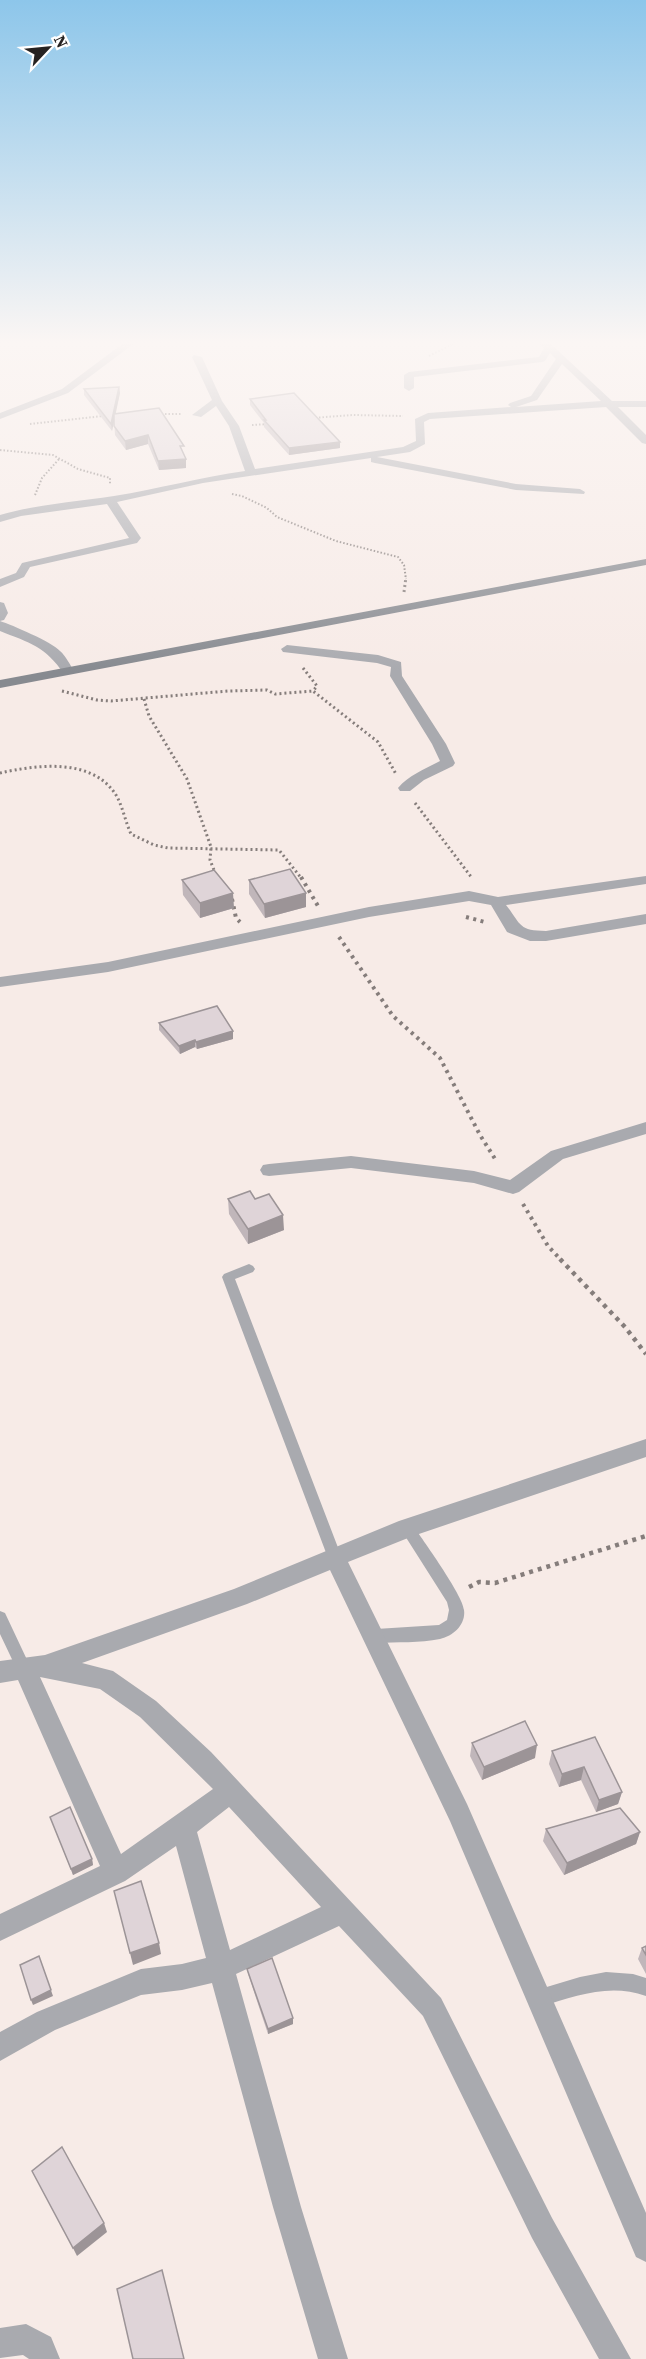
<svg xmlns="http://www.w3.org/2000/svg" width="646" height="2359" viewBox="0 0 646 2359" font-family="'Source Serif 4',serif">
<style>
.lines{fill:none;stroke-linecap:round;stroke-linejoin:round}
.path-far3{stroke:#857d7b;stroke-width:2;stroke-dasharray:1.5 2;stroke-linecap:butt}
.path-far2{stroke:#857d7b;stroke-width:3;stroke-dasharray:2 3;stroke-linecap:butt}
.path-far1{stroke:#857d7b;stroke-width:4;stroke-dasharray:3 4.5;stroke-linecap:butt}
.path{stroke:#857d7b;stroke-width:4.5;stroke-dasharray:4 5;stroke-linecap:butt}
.service{fill:#a9aaaf;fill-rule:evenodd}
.minor{fill:#a9aaaf;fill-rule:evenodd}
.secondary{fill:#878a90;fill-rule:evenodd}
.wall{fill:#c0b6ba}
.shaded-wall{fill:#9c9497}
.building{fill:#dfd4d8;stroke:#9c9497;stroke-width:1.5}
</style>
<rect width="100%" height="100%" fill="#f7ebe7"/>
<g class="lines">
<!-- path-far3 -->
<path class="path-far3" d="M429 356 457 342
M158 414H181
M312 418 353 415 403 416
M30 424 103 416
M252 425 269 424
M0 450 53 455 78 469 110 478V484
M232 494 242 496 267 508 277 517 336 541 398 557 404 565 406 579
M35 495 42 478 60 458"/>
<!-- path-far2 -->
<path class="path-far2" d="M404 592 406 577
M303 668 317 686 313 691 378 742 396 774
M62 691 97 700 111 701 228 691 267 690 275 694 313 691
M144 699 149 716 187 779 211 847 210 860 216 875
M0 773C36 765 92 757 116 795 123 807 125 821 131 834L154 845 168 848 279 850 302 879
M415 803 472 878"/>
<!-- path-far1 -->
<path class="path-far1" d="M301 877 318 906
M232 899 236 918 240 922
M466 917 485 922
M339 937 393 1016 440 1058 480 1135 497 1162
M523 1204 548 1246 561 1260"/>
<!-- path -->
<path class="path" d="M560 1259 625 1327 646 1354
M469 1587 479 1582 495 1583 646 1536"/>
<!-- service -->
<path class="service" d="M249 1264 253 1266 255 1269 253 1272 235 1279 342 1558 340 1563 335 1564 330 1563 328 1558 222 1277 224 1274Z
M407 1522 412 1524C422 1539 463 1595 464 1610 466 1624 454 1636 440 1639 420 1643 397 1642 376 1643L371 1641 368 1636 371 1631 376 1629 439 1625 447 1620 449 1610 447 1602 400 1528 402 1524Z
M0 1611 5 1613 29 1664 32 1669 29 1674 24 1676 19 1674 0 1634Z
M606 1972 633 1974 646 1978V1996C609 1983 576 1996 540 2007L534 2004 531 1998 534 1992 540 1989 580 1977Z"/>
<!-- minor -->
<path class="minor" d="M125 342H136L68 393 0 419V413L62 389Z
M538 342H548L552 345 612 401H646V407H618L646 435V444L642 443 606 407 430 419 424 422 425 444 410 452 377 457 516 484 580 489 585 492 584 494 516 490 375 463 371 462V458L203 483 117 502 141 538 137 543 30 567 24 577 0 587V579L16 573 22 563 129 538 107 504 21 516 0 522V515C37 504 76 502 114 496 158 489 201 477 245 471L229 426 216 406 201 417 192 415 212 400 192 357 194 355 202 357 222 401 239 426 255 469 403 447 416 441 415 419 428 413 511 407 508 405 510 403 531 396 556 359 550 353 545 361 542 362 414 377V388L409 391 404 388V375L409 372 539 357 544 348ZM562 364 601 401 516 407 537 400Z
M0 602 4 603 8 613 4 620 0 621Z
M0 621C12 625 52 642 60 651 66 656 70 665 74 671L72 674H64C45 646 30 643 0 631Z
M287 645 378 655 401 662 402 676 446 744 455 763 453 766 424 780 410 791H400L398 788C409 775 425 769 440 761L432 744 390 676 391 667 377 663 283 652 281 649Z
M646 876V884L506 905C521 924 518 931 546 931L646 914V924L546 941H530L507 932 491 905 469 901 369 917 108 972 0 987V977L108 962 369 907 469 891 498 897Z
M646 1122V1134L563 1159 519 1192 513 1194 474 1183 351 1168 269 1176 263 1175 260 1170 263 1165 269 1164 351 1156 474 1171 510 1180 551 1151Z
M646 1439V1457L413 1536 348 1562 467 1804 646 2213V2262L636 2257 450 1821 330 1570 247 1604 82 1663 113 1671 156 1701 211 1752 441 1998 552 2218 631 2359H599L532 2238 423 2016 339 1926 236 1974 301 2207 348 2359H318L273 2207 212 1983 182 1990 141 1995 55 2030 0 2061V2032L37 2012 141 1969 182 1964 206 1958 176 1846 125 1881 0 1941V1914L100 1866 18 1680 0 1683V1661L45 1655 234 1589 399 1521ZM40 1677 100 1689 140 1717 213 1789 121 1854ZM229 1807 321 1907 230 1950 197 1832Z
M26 2324 51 2337 60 2359H29L23 2355 0 2358V2328Z"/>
<!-- secondary -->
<path class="secondary" d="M646 559V565L0 688V680Z"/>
</g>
<!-- wall -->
<path class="wall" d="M119 387 120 393 115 414 184 455 186 468 159 470 148 444 126 450 115 435 114 418 112 431 84 395V389Z
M250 399 340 442V448L289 455 264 427V423L250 405Z
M182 880 234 908 200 918 183 895Z
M249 880 306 907 265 918 249 894Z
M159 1023 233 1031V1039L197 1049 195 1047 180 1054 159 1030Z
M228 1199H255L284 1230 248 1244 229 1214Z
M595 1737 622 1792 618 1804 596 1812 581 1780 559 1787 549 1764 552 1751Z
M472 1743 535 1758 482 1780 470 1756Z
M50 1817 92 1859 93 1865 73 1875Z
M546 1829 640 1832 636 1844 564 1875 543 1841Z
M646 1946V1974L638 1959 642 1948Z
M247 1969 293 2018V2024L268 2034 248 1974Z"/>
<!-- shaded-wall -->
<path class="shaded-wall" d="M119 387 120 393 112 431 111 424Z
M148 435V444L126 450 125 441Z
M340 442V448L289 455V448Z
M186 459V468L159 470 158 461Z
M233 893 234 908 200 918V903Z
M306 893V907L265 918 264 904Z
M233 1031V1039L197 1049 196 1042Z
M195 1040V1047L180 1054 179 1046Z
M283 1215 284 1230 248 1244V1229Z
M537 1745 535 1758 482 1780 484 1767Z
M584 1767 581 1780 559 1787 562 1774Z
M622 1792 618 1804 596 1812 599 1800Z
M640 1832 636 1844 564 1875 567 1863Z
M92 1859 93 1865 73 1875 71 1869Z
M159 1943 161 1954 133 1965 130 1953Z
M39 1956 53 1996 33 2005 31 2000Z
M293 2018V2024L268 2034V2029Z
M104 2223 107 2232 77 2256 73 2248Z"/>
<!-- building -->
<path class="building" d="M119 387 111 424 84 389Z
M294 393 340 442 289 448 264 420H266L250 399Z
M159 408 184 446H180L186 459 158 461 148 435 125 441 114 426V414Z
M290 869 306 893 264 904 249 880Z
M214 870 233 893 200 903 182 880Z
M217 1006 233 1031 196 1042 195 1040 179 1046 159 1023Z
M250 1191 255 1199 269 1194 283 1215 248 1229 228 1199Z
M525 1721 537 1745 484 1767 472 1743Z
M595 1737 622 1792 599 1800 584 1767 562 1774 552 1751Z
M70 1807 92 1859 71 1869 50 1817Z
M620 1808 640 1832 567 1863 546 1829Z
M141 1881 159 1943 130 1953 114 1891Z
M646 1946V1955L642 1948Z
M39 1956 51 1990 31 2000 20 1965Z
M272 1958 293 2018 268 2029 247 1969Z
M62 2147 104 2223 73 2248 32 2171Z
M162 2270 184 2359H133L117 2289Z"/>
<!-- sky -->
<linearGradient id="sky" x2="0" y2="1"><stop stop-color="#8dc6ea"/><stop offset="0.51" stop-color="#fbf6f4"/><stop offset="1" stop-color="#fbf6f4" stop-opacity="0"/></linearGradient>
<rect width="646" height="672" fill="url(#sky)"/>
<!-- north arrow -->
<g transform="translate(48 48) rotate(64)" stroke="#ffffff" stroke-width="4.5" paint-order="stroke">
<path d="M0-4.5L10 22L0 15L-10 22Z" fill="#262221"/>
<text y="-9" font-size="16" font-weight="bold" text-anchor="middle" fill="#262221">N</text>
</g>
</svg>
